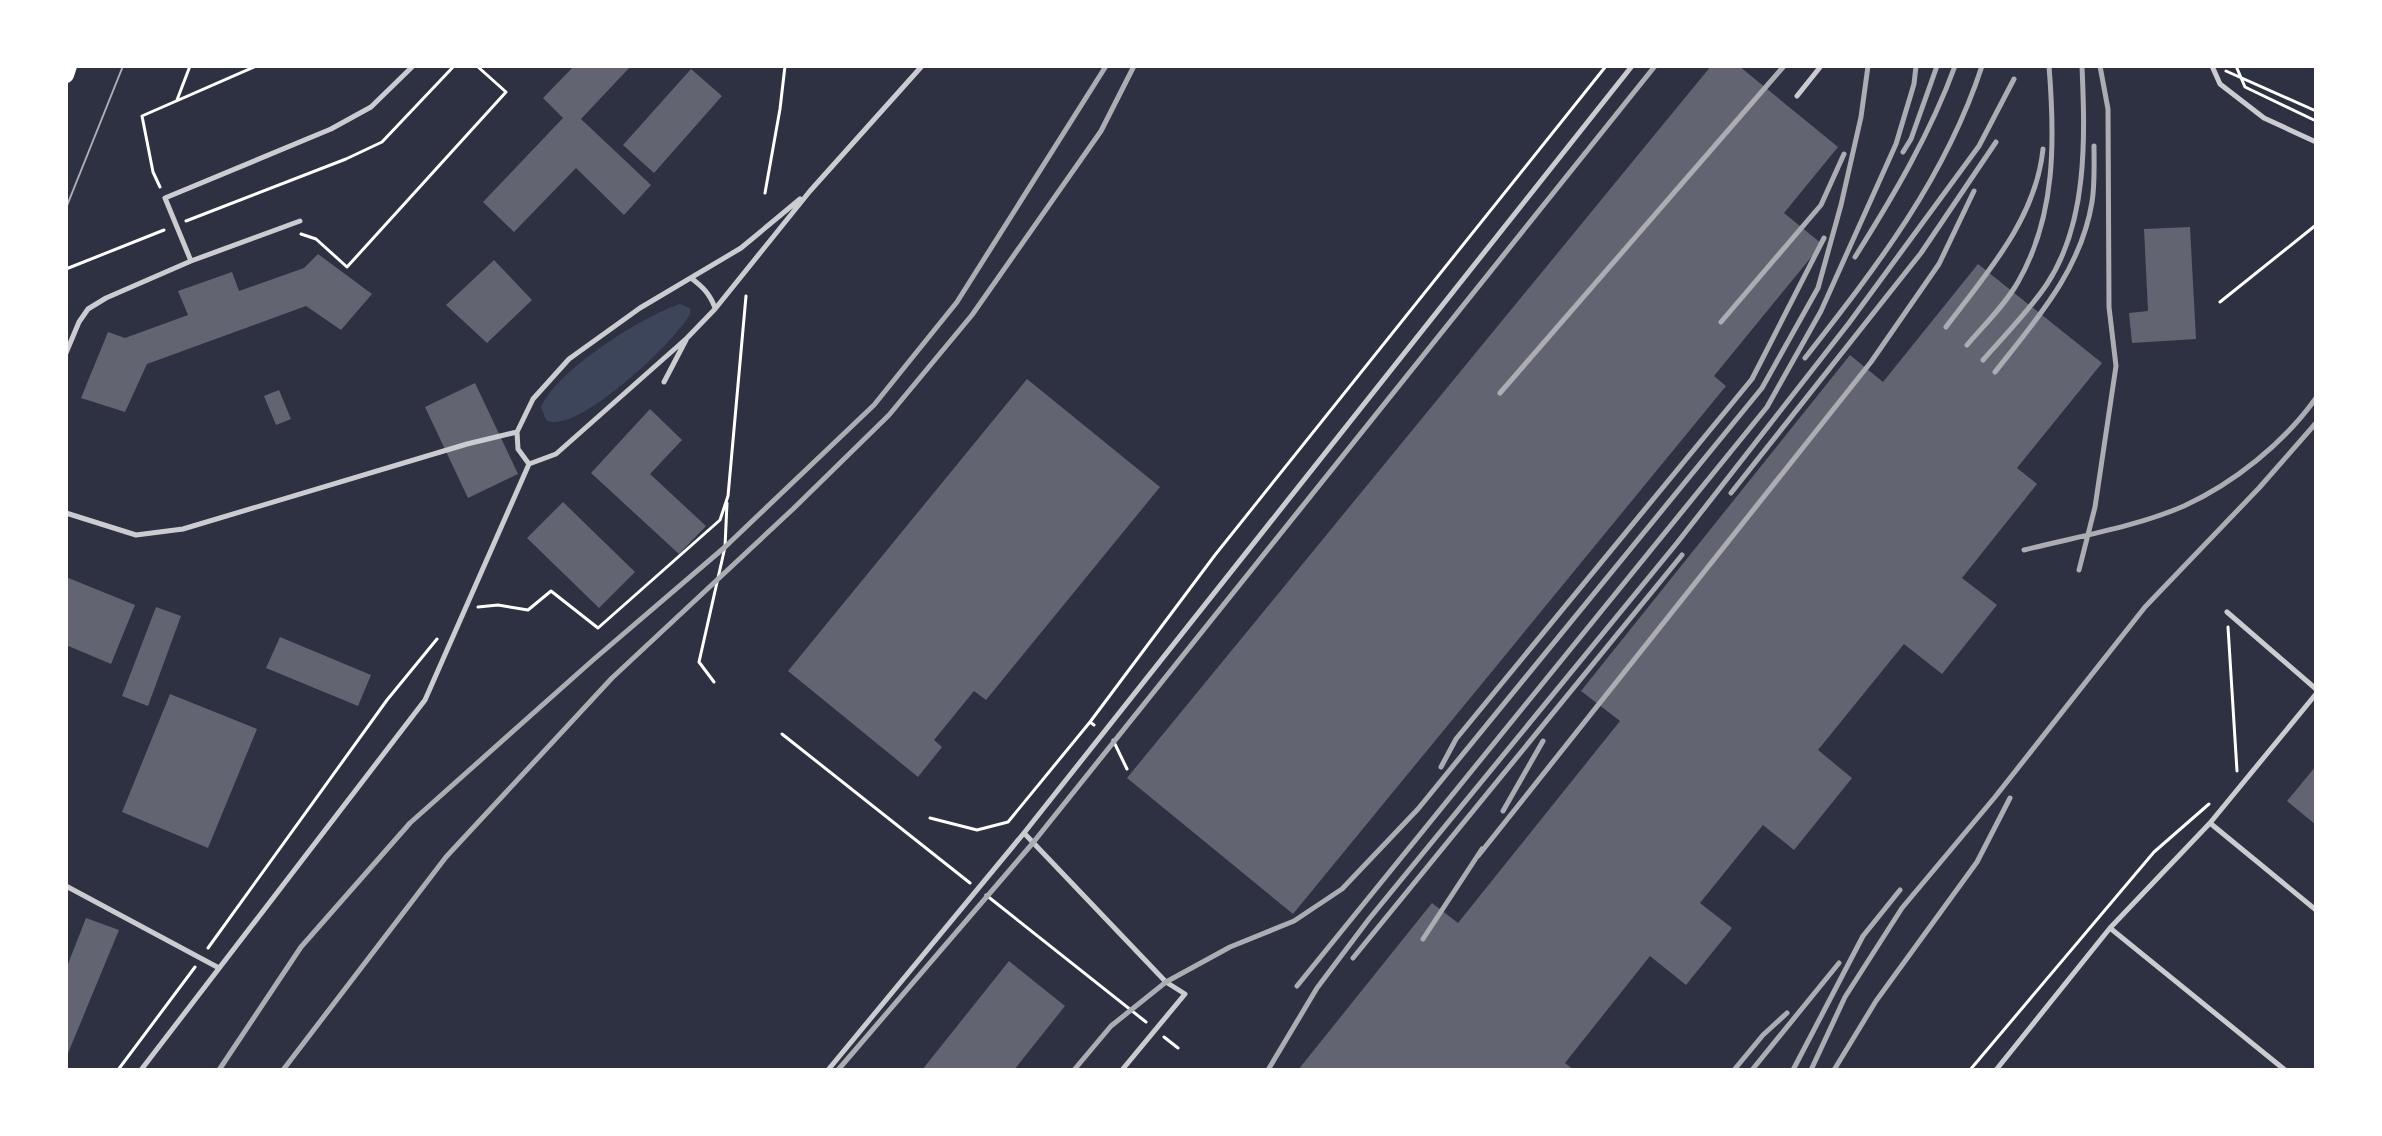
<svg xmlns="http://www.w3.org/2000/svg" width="2382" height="1136" viewBox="0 0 2382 1136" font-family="'Work Sans',sans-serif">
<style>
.green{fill:#3c4559}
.building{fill:#626471}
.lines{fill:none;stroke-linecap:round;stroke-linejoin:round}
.path{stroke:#fff;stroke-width:3}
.service{stroke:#caccd0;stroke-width:5}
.secondary{stroke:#fff;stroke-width:16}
.tram{stroke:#abadb3;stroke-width:2}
.rail{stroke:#abadb3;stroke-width:5}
</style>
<rect width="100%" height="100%" fill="#2d3142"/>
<!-- green -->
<path class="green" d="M680 304 690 308V314C676 341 575 437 546 420L541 407C556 371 642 316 680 304Z"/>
<!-- building -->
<path class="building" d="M574 66H631L581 119 651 185 624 215 576 168 514 232 483 202 563 118 543 98Z
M1711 66H1739L1838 147 1784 213 1822 244 1714 376 1726 386 1293 914 1127 778Z
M691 69 722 96 654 173 623 145Z
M2190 227 2196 339 2132 343 2129 313 2148 311 2144 229Z
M318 254 372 294 341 330 306 306 147 364 125 412 81 398 108 332 125 338 188 315 178 291 232 272 239 291 304 268Z
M494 260 532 300 487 343 446 305Z
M1978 264 2102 363 2017 468 2037 484 1962 578 1997 605 1942 674 1904 644 1818 750 1852 778 1794 850 1763 825 1700 903 1732 928 1686 985 1650 956 1565 1063 1574 1070H1298L1432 903 1458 923 1620 721 1581 691 1850 355 1883 382Z
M1027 379 1160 487 986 700 974 691 934 740 942 747 918 777 788 671Z
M475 383 518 474 468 498 425 407Z
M279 390 291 419 276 425 264 396Z
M650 409 682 440 650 474 706 526 679 554 591 473Z
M563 502 635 572 599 608 527 538Z
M66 577 135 605 111 664 66 645Z
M156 607 181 616 148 706 122 696Z
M280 637 371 675 358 706 266 668Z
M170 694 257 729 208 848 122 812Z
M2316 766V825L2287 801Z
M86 918 119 930 66 1058V969Z
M1009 961 1065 1006 1014 1070H922Z"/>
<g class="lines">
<!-- path -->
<path class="path" d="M2236 66 2245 87 2316 121
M2226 71 2316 111
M177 100 190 66
M160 187 153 172 142 116 256 66
M765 193 780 109 785 66
M186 221 346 159 382 142 454 66
M301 234 316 239 347 267 506 92 477 66
M66 269 164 230
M2220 302 2316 225
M728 496 746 296
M478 607 498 605 528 610 551 591 598 628 720 520 728 496
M2228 627 2237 771
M714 682 699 662 725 547 727 503
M1094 725 1090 722 1215 555 1606 66
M782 734 970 883
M1113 740 1127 769
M930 818 977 830 1008 822 1090 722
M986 895 1146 1022
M208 948 387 700 437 639
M1164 1037 1178 1048
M118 1070 195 967
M1970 1070 2154 852 2209 804"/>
<!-- service -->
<path class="service" d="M2212 66 2220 84 2264 118 2316 142
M1797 96 1821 66
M191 261 165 198 331 129 371 107 413 66
M691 278C703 287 710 294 715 308
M66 353 79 322 88 309 106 298 191 261 300 221
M664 382 686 340
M529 464 518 449 517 432 533 399 569 359 640 308 741 248 800 199
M66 513 136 535 183 529 467 444 517 432
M2227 612 2316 689
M2210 823 2316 910
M1024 833 1166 982 1185 994 1122 1070
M66 886 219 968
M2110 928 2285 1070
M141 1070 425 700 529 464 556 454 687 338 715 309 810 191 922 66
M828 1070 1024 833 1632 66
M1996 1070 2110 928 2210 823 2316 694"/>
<!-- secondary -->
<path class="secondary" d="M66 75 69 66"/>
<!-- tram -->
<path class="tram" d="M66 208 123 66"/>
<!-- rail -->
<path class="rail" d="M1903 152 1911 139 1937 66
M1855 257C1894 195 1930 134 1955 66
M1721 322 1821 205 1844 154
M1946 327C1986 274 2036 219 2043 149
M1967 345C1984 325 2005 305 2018 282 2056 216 2055 140 2049 66
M1805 358C1877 266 1945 179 1982 66
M1983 360C2004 336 2029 311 2047 284 2088 222 2085 137 2082 66
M1995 372C2036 320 2081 270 2092 202 2095 184 2094 164 2094 146
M1500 393 1784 66
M1731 493 1921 253 1996 142
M2024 550C2075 537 2136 527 2184 506 2234 483 2284 443 2316 398
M2079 570 2095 507 2116 366 2109 307 2108 109 2100 66
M1441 767 1456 739 1752 379 1824 238
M1503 811 1543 741
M1478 856 1871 362 1939 264 1974 191
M1423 939 1482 849
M1353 958 1682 555
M1297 986 1767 407 1821 311 1896 144 1914 84 1916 66
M219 1070 301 947 410 823 593 660 725 547 874 405 957 302 1106 66
M283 1070 446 857 612 678 793 509 889 415 972 315 1101 131 1134 66
M838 1070 1032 844 1655 66
M1074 1070 1111 1026 1166 982 1230 947 1294 921 1342 889 1418 809 1762 388 1818 288 1841 205 1861 117 1868 66
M1268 1070 1317 988 1369 919 1677 543 1849 323 1979 146 2014 79
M1734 1070 1763 1035 1787 1013
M1752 1070 1839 963
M1793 1070 1863 936 1900 890
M1811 1070 1845 997 1902 908 1995 797 2145 607 2259 488 2316 423
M1834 1070 1876 1001 1977 862 2010 798"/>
</g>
<!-- border -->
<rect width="2382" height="1136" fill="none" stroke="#ffffff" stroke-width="136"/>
</svg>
